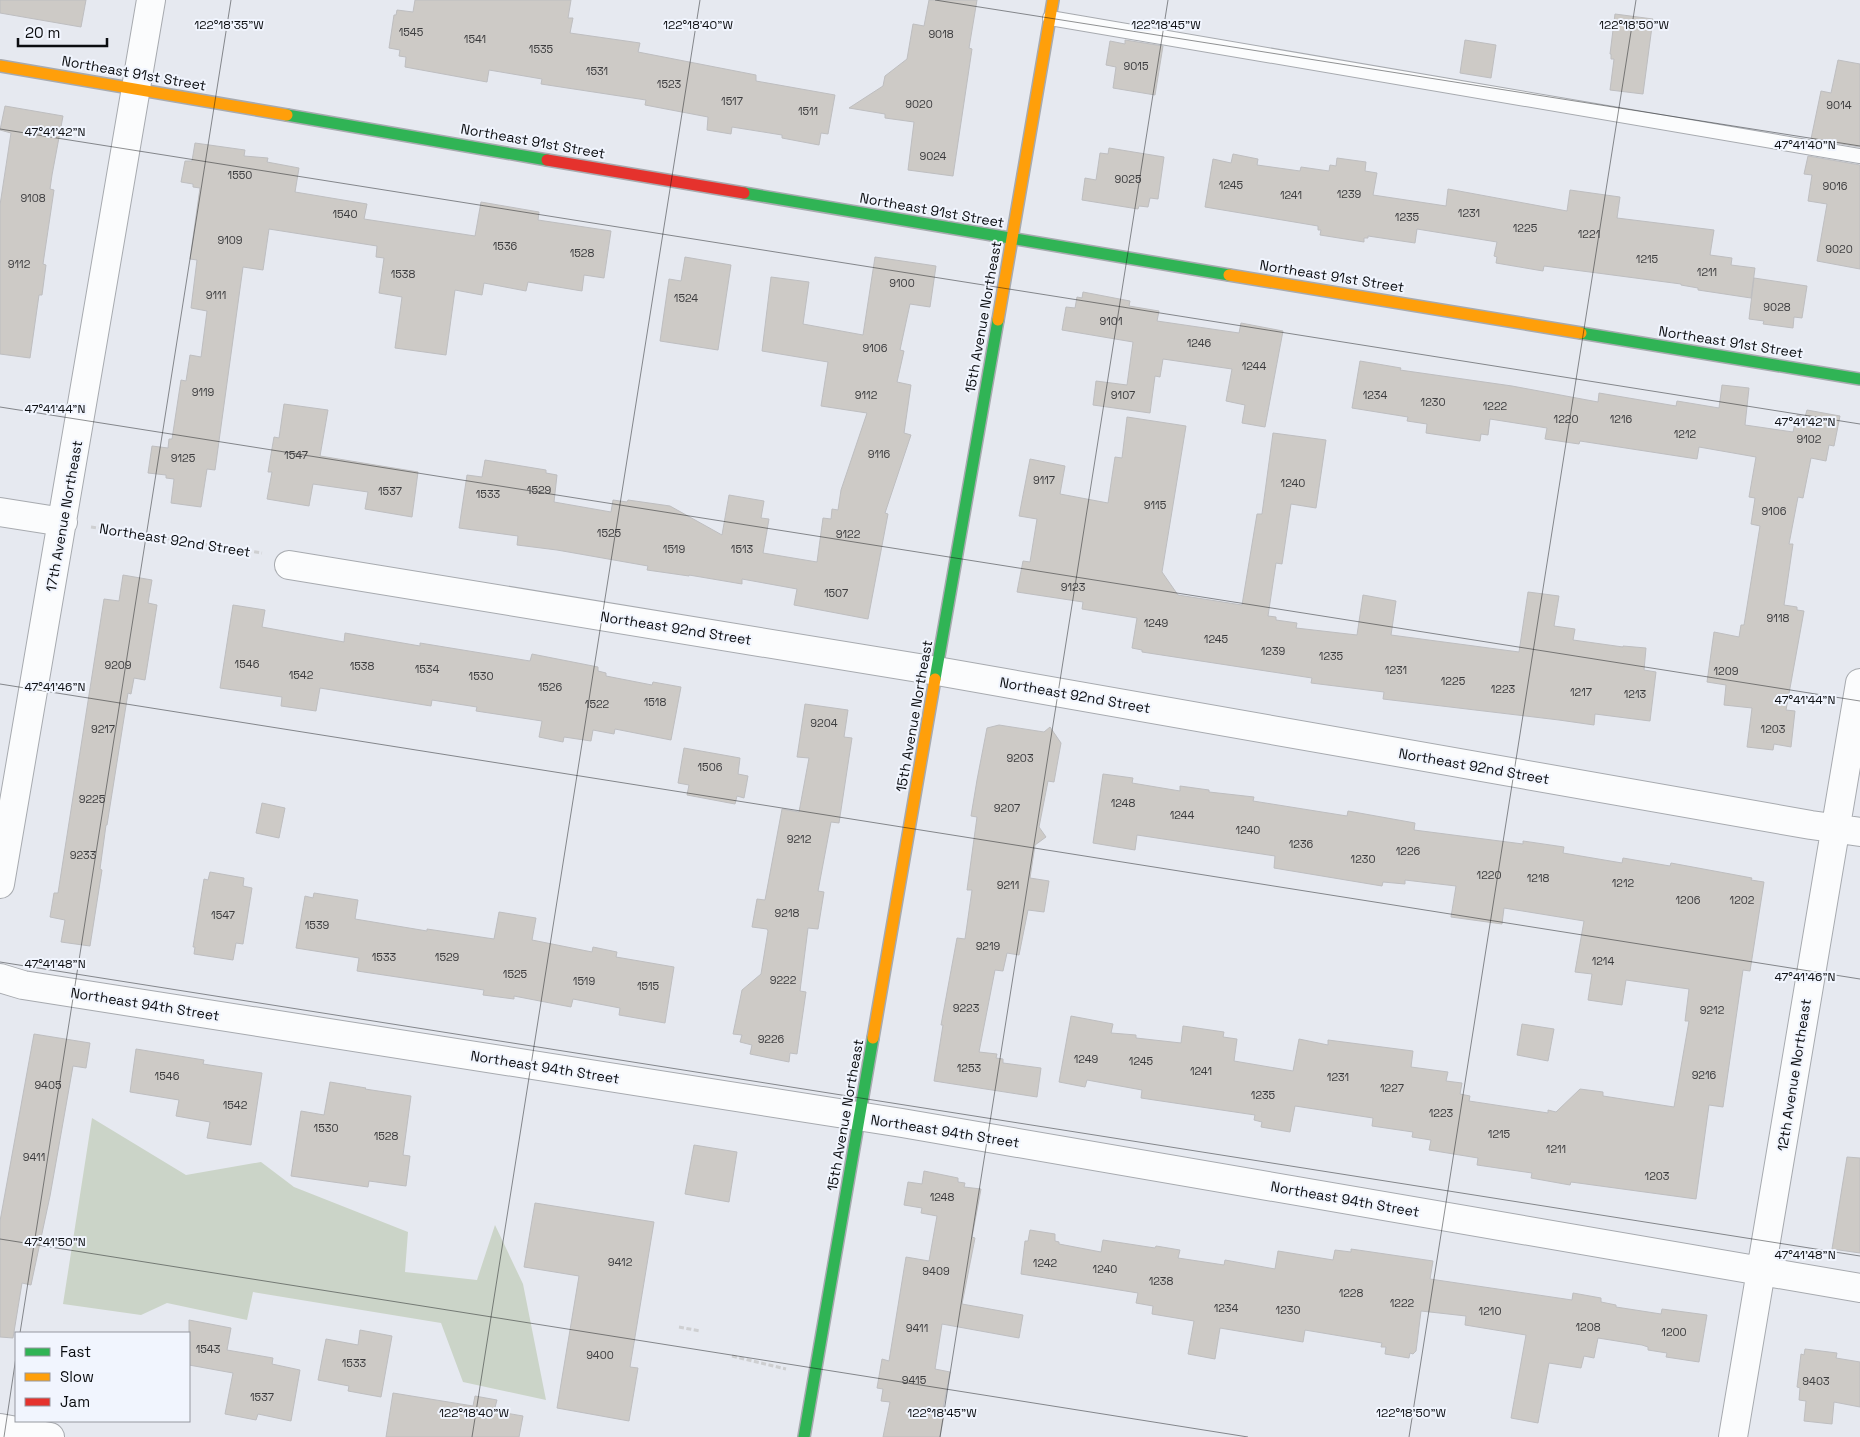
<svg xmlns="http://www.w3.org/2000/svg" width="1860" height="1437" viewBox="0 0 1860 1437" font-family="'Space Grotesk',sans-serif">
<style>
.green{fill:#cbd4c8}
.building{fill:#cdcac6;stroke:#bebec0}
.lines{fill:none;stroke-linecap:round;stroke-linejoin:round}
.lane-casing{stroke:#a7aaaf;stroke-width:16}
.street-casing{stroke:#a7aaaf;stroke-width:30}
.fast-casing{stroke:#a7aaaf;stroke-width:14}
.slow-casing{stroke:#a7aaaf;stroke-width:14}
.jam-casing{stroke:#a7aaaf;stroke-width:14}
.path{stroke:#cecfd1;stroke-width:3;stroke-dasharray:5 2.5;stroke-linecap:butt}
.lane{stroke:#fbfcfd;stroke-width:14}
.street{stroke:#fbfcfd;stroke-width:28}
.fast{stroke:#30b455;stroke-width:11}
.slow{stroke:#ff9f0a;stroke-width:11}
.jam{stroke:#e5322d;stroke-width:11}
.ticks{fill:none;stroke:#0b0d10;stroke-width:1;stroke-opacity:0.45}
.labels{text-anchor:middle;dominant-baseline:central;stroke-width:4;stroke-linejoin:round;paint-order:stroke}
.number-label{font-size:11px;fill:#3c3c3e}
.street-label{font-size:14px;fill:#0b0d10;stroke:#f1f5fe}
.ticks-label{font-size:12px;text-anchor:middle;fill:#0b0d10;stroke:#f1f5fe;stroke-width:4;stroke-linejoin:round;paint-order:stroke}
</style>
<rect width="100%" height="100%" fill="#e6e9f0"/>
<!-- green -->
<path class="green" d="M92 1118 186 1175 261 1162 294 1187 408 1232 405 1272 477 1280 495 1225 523 1284 546 1400 463 1382 441 1323 253 1292 247 1320 167 1303 141 1315 63 1304Z"/>
<!-- building -->
<path class="building" d="M0 0H86L81 27 0 13Z
M415 0H571L568 18H573L570 33 640 43 638 52 756 75V81L835 95 828 134 821 133 819 145 782 138V135L732 127 731 134 707 130 708 117 645 105 646 100 541 84 542 79 489 70 487 82 405 67 406 57 399 56 400 50 389 48 394 15H396L397 10 413 12Z
M929 0H977L969 48 972 49 953 176 908 170 914 122 885 118V114L849 108 883 86 885 76 907 59 913 24 924 26Z
M1615 14 1653 19 1643 94 1610 90 1614 59H1611V54H1610Z
M1125 40 1163 46 1155 95 1113 88 1116 67 1106 65 1110 41 1125 44Z
M1465 40 1496 45 1491 78 1460 73Z
M1838 60 1860 64V147L1811 139 1821 91 1831 93Z
M5 106 63 116 52 175 50 189 54 190 43 264 46 265 42 295H39L30 358 0 354V205L11 133 0 130Z
M195 143 245 150 244 156 268 158 267 162 299 168 295 192 367 204 364 219 475 236 481 202 539 212 538 220 611 231 604 278 584 275 582 291 528 282 526 291 484 283 482 295 455 290 446 355 395 348 402 297 379 293 384 258 376 257 377 246 269 229 263 270 243 267 215 470 207 469 201 507 171 503 174 479 166 478V475L148 473 152 446 168 448 169 439H172L181 380 186 381 190 355 201 357 207 311 191 308 197 260 190 259 200 188 193 187V184L181 182 185 161H192Z
M1109 148 1164 157 1158 199 1150 198 1148 207 1139 206 1138 209 1082 200 1085 178 1096 180 1100 153 1108 154Z
M1233 154 1258 159 1257 165 1300 171 1301 167 1329 171 1330 165 1336 166 1337 158 1366 162 1365 171 1377 173 1373 195 1446 206 1448 189 1567 211 1570 190 1620 197 1617 218 1714 230 1710 255 1732 258 1731 265 1755 268 1751 298 1698 290V288L1681 285V284L1544 266 1543 271 1496 263 1497 257 1494 256 1497 242 1417 229 1415 243 1368 236V238H1364V242L1320 235 1321 230H1318V226L1205 207 1213 159 1231 163Z
M1808 156 1860 165V269L1817 261 1827 204 1808 201 1812 175 1804 174Z
M685 257 731 265 718 350 660 341 669 279 681 281Z
M875 257 936 266 930 307 910 304 900 350 904 351 897 382 911 385 904 433 911 435 885 513 888 514 868 619 794 605 797 589 742 579V584L689 575V576L647 570 648 566 557 550 517 545 518 536 459 528 467 475 482 477 485 460 546 470V473L557 475 554 502 611 512 613 500 627 502 628 500 670 506 722 535 729 495 764 501 761 518 769 519 763 553 817 562 823 518 831 519 832 509 838 510 841 490 867 413 821 406 828 362 762 351 771 277 809 282 803 324 863 335Z
M1754 278 1807 286 1802 318 1794 317 1793 328 1763 324 1764 321 1749 319Z
M1083 292 1130 301 1129 306 1159 311 1157 321 1239 333 1241 323 1283 331 1265 427 1242 423 1245 405 1226 401 1232 369 1163 359 1160 377 1155 376 1150 413 1093 405 1096 381 1127 385 1133 342 1062 330 1066 307 1075 308 1077 297 1082 298Z
M1360 361 1401 368 1400 370 1512 386 1598 402 1599 393 1676 406 1677 401 1719 408 1722 385 1749 388 1745 425 1793 432 1797 415 1805 417 1807 410 1840 416 1834 446 1829 445 1826 461 1811 458 1803 498 1798 497 1789 544H1793L1784 605 1797 607V610L1804 611 1786 710 1795 711 1791 747 1774 744 1773 750 1747 747 1752 708 1724 705 1726 685 1707 682 1714 632 1739 637 1741 625H1744L1760 526 1751 524 1755 498 1749 497 1756 457 1699 447 1697 459 1580 441 1579 444 1545 439 1547 428 1490 419 1488 435 1481 434 1480 441 1426 433 1427 424 1407 421 1408 417 1352 408Z
M284 404 328 410 320 456 418 472 412 517 365 509 368 492 313 484 309 506 267 499 272 472H268L274 437 279 438Z
M1127 417 1186 426 1162 572 1178 595 1242 605 1257 514H1262L1273 433 1326 440 1316 508 1291 504 1282 564 1276 563 1268 616 1276 617V620L1297 623 1296 628 1357 635 1363 595 1396 601 1391 635 1519 652 1528 592 1559 596 1554 626 1575 629 1573 640 1623 647V646L1646 648 1644 670 1656 672 1650 721 1595 714 1594 725 1559 720 1383 699 1384 692 1311 683 1312 678 1142 652V650L1132 648 1137 618 1082 609 1083 602 1017 592 1023 561 1030 562 1037 519 1019 516 1030 459 1065 466 1060 494 1108 503 1115 457 1122 458Z
M123 575 152 580 148 603 157 605 145 680 134 678 131 694 128 693 107 825H106L100 869 102 870 90 946 61 942 65 920 50 917 54 893H58L104 599 119 601Z
M233 605 265 610 262 627 344 642 345 633 420 646V643L530 661 532 654 598 667V671L606 673V676L652 685 653 682 681 687 671 740 615 729 614 734 593 730 591 741 564 737 563 742 539 737 542 721 476 711 477 707 432 700 431 706 320 688 316 711 281 706 282 697 220 688Z
M805 704 848 710 844 737 852 738 839 823 831 822 818 891 824 892 818 929 808 928 800 991 806 992 797 1054 790 1053 789 1062 750 1054 752 1045 740 1042 742 1035 733 1034 742 990 761 974 768 931 767 929 752 927 757 899 765 900 782 809 799 812 809 758 797 757Z
M999 725 1044 732 1050 727 1061 743 1054 782 1048 781 1039 827 1046 837 1035 845 1030 878 1049 881 1044 912 1028 910 1019 955 1007 953 1003 971 995 970 979 1052 997 1054 996 1058 1003 1059V1063L1041 1068 1037 1097 934 1081 943 1025H941L957 938 965 939 972 890H967L977 817 971 816 977 780 987 728Z
M684 748 740 758 738 774 748 776 744 798 737 796 735 804 687 795 689 785 678 783Z
M1103 774 1133 778 1132 783 1180 791V786L1209 790V792L1254 797 1253 801 1347 816 1348 811 1415 823 1414 830 1523 844V841L1564 847 1563 853 1622 863 1623 858 1670 866 1671 863 1752 878 1751 880 1764 882 1750 971 1743 970 1723 1107 1709 1105 1696 1199 1571 1182 1570 1185 1531 1178 1532 1173 1477 1165 1478 1158 1429 1150 1431 1140 1412 1137 1413 1132 1372 1126 1373 1118 1295 1106 1290 1132 1261 1127 1262 1122 1254 1120 1255 1115 1141 1098 1142 1090 1087 1080 1085 1087 1059 1082 1071 1016 1113 1024 1111 1033 1136 1035V1038L1181 1043 1183 1026 1224 1032 1223 1037 1237 1039 1234 1061 1293 1071 1299 1039 1328 1045V1040L1413 1051 1411 1067 1448 1072 1446 1081 1462 1083 1460 1094 1470 1096 1469 1101 1548 1113V1110L1556 1112 1580 1089 1603 1092V1096L1674 1107 1689 1021H1685L1689 989 1626 980 1622 1005 1588 1000 1592 974 1575 972 1584 921 1504 908 1502 924 1451 917 1456 886 1405 880V884L1383 882 1382 886 1274 868 1275 856 1137 835 1135 850 1093 843Z
M262 803 285 808 279 838 256 833Z
M210 872 244 878 243 886 252 888 243 944 236 943 233 960 194 954 195 947H193L204 879 208 880Z
M314 893 358 900 355 919 427 931V929L494 939 499 912 536 918 532 940 592 952 593 947 617 952 616 957 674 967 665 1023 619 1015 620 1008 573 999 571 1007 514 996V999L483 995 484 990 357 971 359 958 296 948 305 896 313 898Z
M1522 1024 1554 1029 1548 1061 1517 1055Z
M34 1034 90 1043 86 1068 73 1066 50 1196 31 1285 22 1283 13 1338 0 1337V1221Z
M136 1049 204 1060 203 1064 262 1073 251 1145 207 1138 210 1122 176 1116 179 1100 130 1092Z
M330 1082 366 1088 365 1089 411 1096 403 1155 410 1156 406 1186 369 1181 368 1187 291 1176 301 1111 324 1115Z
M694 1145 737 1152 729 1202 685 1194Z
M1847 1157 1860 1158V1253L1832 1249Z
M924 1171 958 1178V1182L965 1183 964 1187 981 1189 972 1237 975 1238 962 1304 1023 1315 1019 1338 942 1324 935 1369 950 1372 942 1414 944 1415 940 1437H883L890 1402 881 1401 883 1389 877 1388 882 1359 889 1361 906 1257 929 1261 937 1216 921 1213 922 1208 904 1205 908 1182 922 1184Z
M535 1203 654 1222 630 1367 638 1368 629 1421 557 1408 579 1276 524 1267Z
M1030 1230 1055 1234V1241L1059 1242V1244L1101 1252 1103 1240 1155 1248 1156 1246 1180 1250 1178 1258 1224 1265 1225 1260 1275 1269 1278 1251 1333 1260 1335 1250 1351 1252V1249L1433 1261 1430 1279 1572 1300 1573 1293 1601 1298V1302L1616 1305V1307L1661 1314 1662 1309 1707 1315 1699 1362 1666 1357 1667 1353 1648 1350V1347L1642 1345 1598 1338 1594 1358 1584 1356 1581 1368 1549 1363 1538 1423 1511 1418 1526 1335 1465 1325 1466 1316 1421 1311 1416 1351 1413 1354 1410 1353 1409 1358 1385 1354 1386 1347H1381L1382 1343 1305 1330 1303 1342 1220 1328 1215 1359 1188 1354 1194 1321 1152 1314 1153 1306 1136 1303 1138 1293 1021 1274 1025 1241H1028Z
M189 1320 231 1328 227 1350 273 1358 272 1364 300 1370 291 1421 258 1414 256 1420 225 1414 233 1373 189 1365Z
M360 1330 392 1336 381 1397 348 1391 349 1386 318 1380 326 1339 358 1345Z
M1805 1349 1837 1353 1836 1358 1860 1362V1407L1834 1402 1832 1424 1804 1421 1806 1401 1799 1400 1800 1388 1797 1387 1801 1354 1804 1355Z
M393 1393 473 1406 475 1396 497 1400 494 1411 523 1416 519 1437H386Z"/>
<g class="lines">
<!-- lane casing -->
<g class="lane-casing">
<path id="lane" d="M1050 18 1860 156"/>
</g>
<!-- street casing -->
<g class="street-casing">
<path id="street" d="M0 512 63 522
M289 565 937 671 1811 825 1860 832
M0 884 151 0
M0 978 23 985 902 1123 1860 1288
M0 1428 50 1437
M1733 1437 1860 683"/>
</g>
<!-- fast casing -->
<g class="fast-casing">
<path id="fast" d="M287 115 547 160
M744 193 1229 275
M1581 333 1860 379
M935 679 998 320
M804 1437 873 1038"/>
</g>
<!-- slow casing -->
<g class="slow-casing">
<path id="slow" d="M0 66 287 115
M1229 275 1581 333
M998 320 1053 0
M873 1038 935 679"/>
</g>
<!-- jam casing -->
<g class="jam-casing">
<path id="jam" d="M547 160 744 193"/>
</g>
<!-- path -->
<path class="path" d="M91 527 262 553
M679 1327 700 1331
M732 1356 786 1369"/>
<!-- lane -->
<use href="#lane" class="lane"/>
<!-- street -->
<use href="#street" class="street"/>
<!-- fast -->
<use href="#fast" class="fast"/>
<!-- slow -->
<use href="#slow" class="slow"/>
<!-- jam -->
<use href="#jam" class="jam"/>
</g>
<!-- ticks -->
<path class="ticks" d="M935 0 1860 146M0 129 1860 424M0 407 1860 701M0 684 1860 979M0 962 1860 1256M0 1239 1248 1437M20 1333 231 0M4 1437 16 1357M472 1437 700 0M940 1437 1168 0M1409 1437 1636 0"/>
<g class="labels">
<!-- number labels -->
<g class="number-label">
<text x="411" y="32">1545</text>
<text x="941" y="34">9018</text>
<text x="475" y="39">1541</text>
<text x="541" y="49">1535</text>
<text x="1136" y="66">9015</text>
<text x="597" y="71">1531</text>
<text x="669" y="84">1523</text>
<text x="732" y="101">1517</text>
<text x="919" y="104">9020</text>
<text x="1839" y="105">9014</text>
<text x="808" y="111">1511</text>
<text x="933" y="156">9024</text>
<text x="240" y="175">1550</text>
<text x="1128" y="179">9025</text>
<text x="1231" y="185">1245</text>
<text x="1835" y="186">9016</text>
<text x="1349" y="194">1239</text>
<text x="1291" y="195">1241</text>
<text x="33" y="198">9108</text>
<text x="1469" y="213">1231</text>
<text x="345" y="214">1540</text>
<text x="1407" y="217">1235</text>
<text x="1525" y="228">1225</text>
<text x="1589" y="234">1221</text>
<text x="230" y="240">9109</text>
<text x="505" y="246">1536</text>
<text x="1839" y="249">9020</text>
<text x="582" y="253">1528</text>
<text x="1647" y="259">1215</text>
<text x="19" y="264">9112</text>
<text x="1707" y="272">1211</text>
<text x="403" y="274">1538</text>
<text x="902" y="283">9100</text>
<text x="216" y="295">9111</text>
<text x="686" y="298">1524</text>
<text x="1777" y="307">9028</text>
<text x="1111" y="321">9101</text>
<text x="1199" y="343">1246</text>
<text x="875" y="348">9106</text>
<text x="1254" y="366">1244</text>
<text x="203" y="392">9119</text>
<text x="866" y="395">9112</text>
<text x="1123" y="395">9107</text>
<text x="1375" y="395">1234</text>
<text x="1433" y="402">1230</text>
<text x="1495" y="406">1222</text>
<text x="1566" y="419">1220</text>
<text x="1621" y="419">1216</text>
<text x="1685" y="434">1212</text>
<text x="1809" y="439">9102</text>
<text x="879" y="454">9116</text>
<text x="296" y="455">1547</text>
<text x="183" y="458">9125</text>
<text x="1044" y="480">9117</text>
<text x="1293" y="483">1240</text>
<text x="539" y="490">1529</text>
<text x="390" y="491">1537</text>
<text x="488" y="494">1533</text>
<text x="1155" y="505">9115</text>
<text x="1774" y="511">9106</text>
<text x="609" y="533">1525</text>
<text x="848" y="534">9122</text>
<text x="674" y="549">1519</text>
<text x="742" y="549">1513</text>
<text x="1073" y="587">9123</text>
<text x="836" y="593">1507</text>
<text x="1778" y="618">9118</text>
<text x="1156" y="623">1249</text>
<text x="1216" y="639">1245</text>
<text x="1273" y="651">1239</text>
<text x="1331" y="656">1235</text>
<text x="247" y="664">1546</text>
<text x="118" y="665">9209</text>
<text x="362" y="666">1538</text>
<text x="427" y="669">1534</text>
<text x="1396" y="670">1231</text>
<text x="1726" y="671">1209</text>
<text x="301" y="675">1542</text>
<text x="481" y="676">1530</text>
<text x="1453" y="681">1225</text>
<text x="550" y="687">1526</text>
<text x="1503" y="689">1223</text>
<text x="1581" y="692">1217</text>
<text x="1635" y="694">1213</text>
<text x="655" y="702">1518</text>
<text x="597" y="704">1522</text>
<text x="824" y="723">9204</text>
<text x="103" y="729">9217</text>
<text x="1773" y="729">1203</text>
<text x="1020" y="758">9203</text>
<text x="710" y="767">1506</text>
<text x="92" y="799">9225</text>
<text x="1123" y="803">1248</text>
<text x="1007" y="808">9207</text>
<text x="1182" y="815">1244</text>
<text x="1248" y="830">1240</text>
<text x="799" y="839">9212</text>
<text x="1301" y="844">1236</text>
<text x="1408" y="851">1226</text>
<text x="83" y="855">9233</text>
<text x="1363" y="859">1230</text>
<text x="1489" y="875">1220</text>
<text x="1538" y="878">1218</text>
<text x="1623" y="883">1212</text>
<text x="1008" y="885">9211</text>
<text x="1688" y="900">1206</text>
<text x="1742" y="900">1202</text>
<text x="787" y="913">9218</text>
<text x="223" y="915">1547</text>
<text x="317" y="925">1539</text>
<text x="988" y="946">9219</text>
<text x="384" y="957">1533</text>
<text x="447" y="957">1529</text>
<text x="1603" y="961">1214</text>
<text x="515" y="974">1525</text>
<text x="783" y="980">9222</text>
<text x="584" y="981">1519</text>
<text x="648" y="986">1515</text>
<text x="966" y="1008">9223</text>
<text x="1712" y="1010">9212</text>
<text x="771" y="1039">9226</text>
<text x="1086" y="1059">1249</text>
<text x="1141" y="1061">1245</text>
<text x="969" y="1068">1253</text>
<text x="1201" y="1071">1241</text>
<text x="1704" y="1075">9216</text>
<text x="167" y="1076">1546</text>
<text x="1338" y="1077">1231</text>
<text x="48" y="1085">9405</text>
<text x="1392" y="1088">1227</text>
<text x="1263" y="1095">1235</text>
<text x="235" y="1105">1542</text>
<text x="1441" y="1113">1223</text>
<text x="326" y="1128">1530</text>
<text x="1499" y="1134">1215</text>
<text x="386" y="1136">1528</text>
<text x="1556" y="1149">1211</text>
<text x="34" y="1157">9411</text>
<text x="1657" y="1176">1203</text>
<text x="942" y="1197">1248</text>
<text x="620" y="1262">9412</text>
<text x="1045" y="1263">1242</text>
<text x="1105" y="1269">1240</text>
<text x="936" y="1271">9409</text>
<text x="1161" y="1281">1238</text>
<text x="1351" y="1293">1228</text>
<text x="1402" y="1303">1222</text>
<text x="1226" y="1308">1234</text>
<text x="1288" y="1310">1230</text>
<text x="1490" y="1311">1210</text>
<text x="1588" y="1327">1208</text>
<text x="917" y="1328">9411</text>
<text x="1674" y="1332">1200</text>
<text x="208" y="1349">1543</text>
<text x="600" y="1355">9400</text>
<text x="354" y="1363">1533</text>
<text x="914" y="1380">9415</text>
<text x="1816" y="1381">9403</text>
<text x="262" y="1397">1537</text>
</g>
<!-- street labels -->
<g class="street-label">
<text transform="translate(134 73) rotate(10)">Northeast 91st Street</text>
<text transform="translate(533 141) rotate(10)">Northeast 91st Street</text>
<text transform="translate(932 210) rotate(10)">Northeast 91st Street</text>
<text transform="translate(1332 276) rotate(9)">Northeast 91st Street</text>
<text transform="translate(983 317) rotate(-80)">15th Avenue Northeast</text>
<text transform="translate(1731 342) rotate(9)">Northeast 91st Street</text>
<text transform="translate(64 516) rotate(-80)">17th Avenue Northeast</text>
<text transform="translate(175 540) rotate(9)">Northeast 92nd Street</text>
<text transform="translate(676 628) rotate(9)">Northeast 92nd Street</text>
<text transform="translate(1075 695) rotate(10)">Northeast 92nd Street</text>
<text transform="translate(914 716) rotate(-80)">15th Avenue Northeast</text>
<text transform="translate(1474 766) rotate(10)">Northeast 92nd Street</text>
<text transform="translate(145 1004) rotate(9)">Northeast 94th Street</text>
<text transform="translate(545 1067) rotate(9)">Northeast 94th Street</text>
<text transform="translate(1794 1075) rotate(-81)">12th Avenue Northeast</text>
<text transform="translate(845 1115) rotate(-80)">15th Avenue Northeast</text>
<text transform="translate(945 1131) rotate(9)">Northeast 94th Street</text>
<text transform="translate(1345 1199) rotate(10)">Northeast 94th Street</text>
</g>
</g>
<g class="ticks-label">
<text x="229" y="29">122°18'35"W</text>
<text x="698" y="29">122°18'40"W</text>
<text x="1166" y="29">122°18'45"W</text>
<text x="1634" y="29">122°18'50"W</text>
<text x="55" y="136">47°41'42"N</text>
<text x="1805" y="149">47°41'40"N</text>
<text x="55" y="413">47°41'44"N</text>
<text x="1805" y="426">47°41'42"N</text>
<text x="55" y="691">47°41'46"N</text>
<text x="1805" y="704">47°41'44"N</text>
<text x="55" y="968">47°41'48"N</text>
<text x="1805" y="981">47°41'46"N</text>
<text x="55" y="1246">47°41'50"N</text>
<text x="1805" y="1259">47°41'48"N</text>
<text x="474" y="1417">122°18'40"W</text>
<text x="942" y="1417">122°18'45"W</text>
<text x="1411" y="1417">122°18'50"W</text>
</g>
<!-- legend -->
<rect x="15" y="1332" width="175" height="90" fill="#f1f5fe" stroke="#95989f"/>
<rect x="25" y="1348" width="25" height="8" fill="#30b455" stroke="#95989f"/>
<text x="60" y="1357" font-size="15" fill="#0b0d10">Fast</text>
<rect x="25" y="1373" width="25" height="8" fill="#ff9f0a" stroke="#95989f"/>
<text x="60" y="1382" font-size="15" fill="#0b0d10">Slow</text>
<rect x="25" y="1398" width="25" height="8" fill="#e5322d" stroke="#95989f"/>
<text x="60" y="1407" font-size="15" fill="#0b0d10">Jam</text>
<!-- scale -->
<path d="M18 38v8h89v-8" fill="none" stroke="#0b0d10" stroke-width="2.5"/>
<text x="25" y="38" font-size="15" fill="#0b0d10" stroke="#f1f5fe" stroke-width="4" paint-order="stroke">20 m</text>
</svg>
